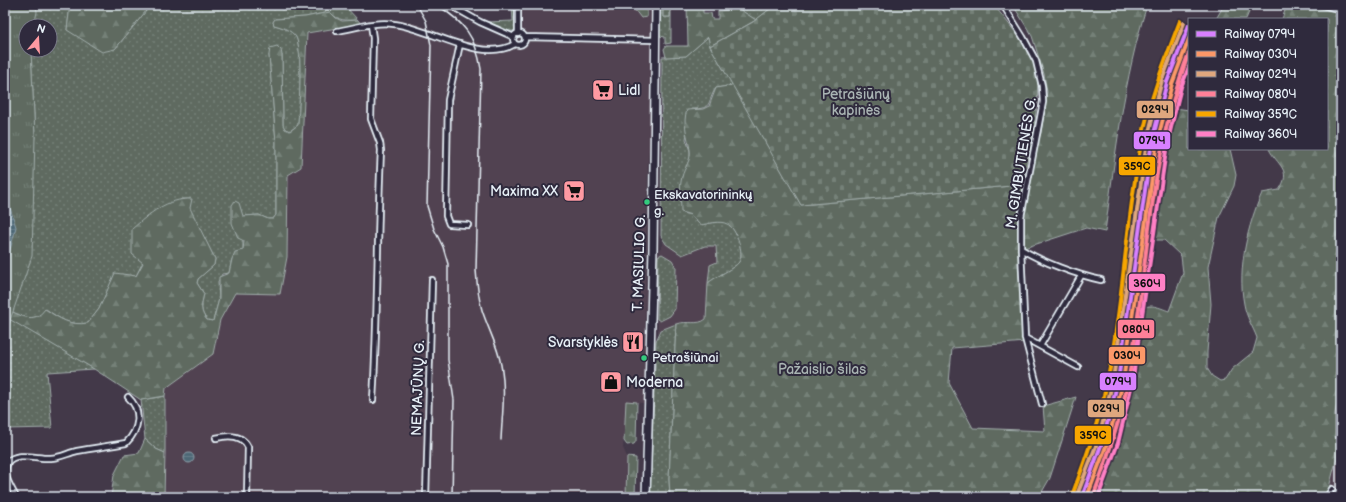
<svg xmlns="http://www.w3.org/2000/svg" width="1346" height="502" viewBox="0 0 1346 502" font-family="'Balsamiq Sans',sans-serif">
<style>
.built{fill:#514351}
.grass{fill:url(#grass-dots);stroke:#a3aeac}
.forest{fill:url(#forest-firs);stroke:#a3aeac}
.cemetery{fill:url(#cemetery-stones);stroke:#a3aeac}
.park{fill:url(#park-tufts);stroke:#a3aeac}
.water{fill:url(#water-rules);stroke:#8c9faa}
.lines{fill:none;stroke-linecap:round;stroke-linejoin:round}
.minor-casing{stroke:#e8f1f8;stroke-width:8}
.primary-casing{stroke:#e8f1f8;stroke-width:10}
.minor{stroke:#2f2a3d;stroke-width:4.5}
.primary{stroke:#2f2a3d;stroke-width:7}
.rail{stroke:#e8f1f8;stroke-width:1.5}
.rail-1-casing{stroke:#2f2a3d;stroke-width:7}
.rail-2-casing{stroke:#2f2a3d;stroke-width:7}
.rail-3-casing{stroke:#2f2a3d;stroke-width:7}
.rail-4-casing{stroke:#2f2a3d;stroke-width:7}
.rail-5-casing{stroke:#2f2a3d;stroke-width:7}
.rail-6-casing{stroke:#2f2a3d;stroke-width:7}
.rail-1{stroke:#d880ff;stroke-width:4}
.rail-2{stroke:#fc9868;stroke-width:4}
.rail-3{stroke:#dfa77e;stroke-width:4}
.rail-4{stroke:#ff8098;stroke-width:4}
.rail-5{stroke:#f7a600;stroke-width:4}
.rail-6{stroke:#ff80c5;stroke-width:4}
.bus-dot{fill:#33ca7d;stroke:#2f2a3d;stroke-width:1.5}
.labels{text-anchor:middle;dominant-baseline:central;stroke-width:4;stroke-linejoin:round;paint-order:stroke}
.bus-label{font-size:13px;fill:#e8f1f8;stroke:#2f2a3d;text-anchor:start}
.poi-label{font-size:14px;fill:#e8f1f8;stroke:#2f2a3d;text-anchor:start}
.park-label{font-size:14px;fill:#aab5b4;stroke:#2f2a3d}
.street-label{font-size:14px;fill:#e8f1f8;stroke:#2f2a3d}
.line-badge{stroke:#2f2a3d;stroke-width:1.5}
.pale-badge-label{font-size:11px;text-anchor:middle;font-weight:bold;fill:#111}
</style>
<defs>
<pattern id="grass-dots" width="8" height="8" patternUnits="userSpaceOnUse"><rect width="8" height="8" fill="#5e6b61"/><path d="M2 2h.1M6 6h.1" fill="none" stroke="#758178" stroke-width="1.8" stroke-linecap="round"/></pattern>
<pattern id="forest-firs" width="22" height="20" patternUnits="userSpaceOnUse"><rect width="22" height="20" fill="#5e6b61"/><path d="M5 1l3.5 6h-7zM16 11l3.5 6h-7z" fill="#758178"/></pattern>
<pattern id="cemetery-stones" width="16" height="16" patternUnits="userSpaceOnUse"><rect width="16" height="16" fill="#5e6b61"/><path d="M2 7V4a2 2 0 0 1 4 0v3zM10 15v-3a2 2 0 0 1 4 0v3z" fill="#758178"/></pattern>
<pattern id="park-tufts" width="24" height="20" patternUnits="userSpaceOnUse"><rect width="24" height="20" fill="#5e6b61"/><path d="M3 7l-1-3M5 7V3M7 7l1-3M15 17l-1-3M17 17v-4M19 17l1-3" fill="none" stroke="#758178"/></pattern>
<pattern id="water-rules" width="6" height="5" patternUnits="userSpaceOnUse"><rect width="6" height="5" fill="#4e6876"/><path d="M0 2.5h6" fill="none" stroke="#687e8a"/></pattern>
</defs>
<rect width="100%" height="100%" fill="#433949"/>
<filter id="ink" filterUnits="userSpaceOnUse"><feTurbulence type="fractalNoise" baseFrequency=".025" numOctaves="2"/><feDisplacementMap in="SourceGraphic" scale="8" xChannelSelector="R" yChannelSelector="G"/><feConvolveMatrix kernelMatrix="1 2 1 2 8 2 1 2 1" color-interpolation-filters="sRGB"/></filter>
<g filter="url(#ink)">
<!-- built -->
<path class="built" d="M521 5H652V112L648 161 644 403 626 402 623 448 627 457 626 497H164L166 388 213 354 220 320 235 293 280 294 287 257 288 175 301 167 307 33 394 19 417 24 456 39 499 46 508 44 512 39H521Z
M663 242 682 255 706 246H717V262L710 265 706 318 703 322 696 323 685 321 661 330 658 333V256Z
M1341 386V495L1328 491 1338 454 1335 434V413Z"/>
<!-- grass -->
<path class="grass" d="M37 5H70L67 30 115 49 146 11 142 5H344L358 20C346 20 339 22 330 12L305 17 275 19 273 22 274 25C282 27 291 30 296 37 303 51 299 108 298 125L290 131 285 129 283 125 282 55H269L276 142V215L273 219H268L259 215 243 216V250L232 259 229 273 222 274 218 282 219 299 213 321 207 320C200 312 201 305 204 294L197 283 198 279 214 265 215 259 189 208 191 199H181L132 254 143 262 136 276 115 274 99 309 88 323C70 326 60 319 46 309 34 325 19 315 5 308L35 137 31 50H50V26H34Z
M512 5 515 6V29L513 31H506L488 22 513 21Z
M661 5H663V17H670L671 5V43L665 44V37L660 36Z
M754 5H775L756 20 739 9H754Z
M708 37 710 46 733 85 716 88C706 103 714 109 691 109L686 139 690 151V158L682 177 683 213 691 215 700 225C708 224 720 220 727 223 736 227 745 255 739 262 735 268 715 277 708 283L710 265 717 262 716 246H705L682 255 666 244 661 236 662 57 686 56Z
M662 254 672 260 676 267 675 309 670 316 660 321 657 319 658 256Z
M9 318 94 369 47 372 52 428 5 429V319Z
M676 324 669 479 670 497H650L656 341 661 330Z
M165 396V453L156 449 145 439 141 400Z"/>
<!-- forest -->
<path class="forest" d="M70 5H142L146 11 115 49 102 52 67 30Z
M631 5H647V17L641 18Z
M663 5H670V17H663Z
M687 5H703V13H711L712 19H718V11L739 9 756 20 710 46 708 37 686 56 666 57 664 49 666 46H688Z
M1013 5H1147C1124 78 1115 156 1105 232L1086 228 1021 249 1026 342 952 348 949 383 973 428 1045 431 1043 406 1076 397 1050 478 1039 497H670L669 479 676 324C687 320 698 326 706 319L708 283C715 277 735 268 739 262 745 254 736 227 727 224 720 220 708 224 700 225L691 215 681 212C681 201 679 187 682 177 684 168 692 159 690 150 688 137 682 123 687 110L703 109 709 106 716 88 733 85 801 205 1022 185 1041 133 1047 92 1044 74 1032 36Z
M1224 5H1252L1246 19H1216Z
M1287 5H1341V386L1335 413V434L1338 454 1328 491 1341 495V497H1089C1108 451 1121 412 1128 363 1130 349 1131 320 1141 310 1149 302 1160 308 1169 311L1183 273 1181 256 1164 240H1152L1146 237C1148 205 1151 174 1158 142 1160 130 1162 118 1168 107L1189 110V149H1230L1236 175 1234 186 1219 217 1208 267 1211 304 1207 352V368L1212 376 1220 381 1225 380 1232 369 1253 352 1257 338C1253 327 1246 317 1244 304 1237 269 1248 224 1262 193L1279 190C1293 170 1277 165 1269 149H1327V19H1282Z
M330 12 336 18 342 21 358 20 361 24 307 33 301 167 288 175 287 257 280 294 235 293 220 320 213 354 166 388 165 396 141 400 94 369 9 319 5 308C19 315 34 325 45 309 60 319 70 326 88 323L99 309 115 273 136 276 143 263 132 254V229C149 214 167 198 192 199L190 208 215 259 214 265 198 279 197 283 204 294C201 305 200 312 207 320L213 321 219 299V277L229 273 232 259 235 252 243 250 244 241 238 238 232 223V205L235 201 239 203 243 216 259 215 268 219H273L276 215V142L269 55 270 48 277 46 281 50 282 55 283 125 285 129 290 131 298 125C299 107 303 51 296 37 291 30 282 27 274 25L273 22 275 19 305 17Z
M626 401 637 402 636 441 634 444 627 445 624 441Z
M145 439 156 449 165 453 164 497H111L114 475 124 455 139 453Z
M627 457 636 458 635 497H626Z"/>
<!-- cemetery -->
<path class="cemetery" d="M775 5H994C1007 22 1022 39 1032 58 1047 87 1028 153 1022 185L801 205 710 46 753 22Z"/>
<!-- park -->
<path class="park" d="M5 5H36L37 12 34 26H26V50H31L35 137 32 256 5 335Z"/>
<!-- water -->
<path class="water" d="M5 192 16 227 5 269Z
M184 458a5 5 0 1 1 10 0a5 5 0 1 1-10 0Z"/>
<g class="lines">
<!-- minor casing -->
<g class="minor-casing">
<path id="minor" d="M450 5 480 22 514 37
M518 5V34
M1003 5 1023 37 1036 61 1042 86 1043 102 1040 118 1021 217V249L1025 338 1042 404
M1322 5 1341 10
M371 25 373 38 371 119 380 143 381 150C377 234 378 317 373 400
M337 31C355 28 376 21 394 24 430 28 481 64 515 44
M513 39a6 6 0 1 1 12 0a6 6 0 1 1-12 0Z
M525 37 656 40
M460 44 448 100 446 216 449 224 468 225
M1021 249C1042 262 1077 275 1101 280
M1025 338 1078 367
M1040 346 1081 276
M216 438C228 435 242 434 248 447L247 497
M16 497C11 487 1 473 8 462 16 451 39 459 50 458 60 458 68 453 77 451 93 448 110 446 126 443 139 430 143 411 128 397
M426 497 432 280
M1327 497 1332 489"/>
</g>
<!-- primary casing -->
<g class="primary-casing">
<path id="primary" d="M646 497 653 249 656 5"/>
</g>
<!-- minor -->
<use href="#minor" class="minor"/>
<!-- primary -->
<use href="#primary" class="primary"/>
<!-- rail -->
<path class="rail" d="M417 5 426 21 431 45 427 206 434 229 443 247 448 264V360L454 400 452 497
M437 5C464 22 476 37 481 69L476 270C477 284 478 297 482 310 488 329 498 346 501 365 506 389 502 416 501 440"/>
<!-- rail-1 casing -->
<g class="rail-1-casing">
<path id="rail-1" d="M1082 497 1103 440 1118 381 1152 141 1167 82 1189 25"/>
</g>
<!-- rail-2 casing -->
<g class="rail-2-casing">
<path id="rail-2" d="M1087 497 1108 441 1123 382 1157 142 1172 84 1189 39"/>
</g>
<!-- rail-3 casing -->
<g class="rail-3-casing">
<path id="rail-3" d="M1077 495 1099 438 1113 380 1147 140 1162 80 1184 23"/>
</g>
<!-- rail-4 casing -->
<g class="rail-4-casing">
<path id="rail-4" d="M1093 497C1107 459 1120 421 1128 382 1148 272 1148 158 1189 53"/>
</g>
<!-- rail-5 casing -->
<g class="rail-5-casing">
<path id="rail-5" d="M1073 493C1087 456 1100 418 1108 378 1124 299 1126 218 1142 139 1150 98 1165 60 1180 21"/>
</g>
<!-- rail-6 casing -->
<g class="rail-6-casing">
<path id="rail-6" d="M1098 497 1118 443 1132 384 1167 144 1181 87 1189 67"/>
</g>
<!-- rail-1 -->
<use href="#rail-1" class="rail-1"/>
<!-- rail-2 -->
<use href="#rail-2" class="rail-2"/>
<!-- rail-3 -->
<use href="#rail-3" class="rail-3"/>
<!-- rail-4 -->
<use href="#rail-4" class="rail-4"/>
<!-- rail-5 -->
<use href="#rail-5" class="rail-5"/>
<!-- rail-6 -->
<use href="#rail-6" class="rail-6"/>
</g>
</g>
<!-- icons -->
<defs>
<g id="supermarket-square" transform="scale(1.15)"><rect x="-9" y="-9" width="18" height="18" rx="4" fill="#ff9aa2" stroke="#2f2a3d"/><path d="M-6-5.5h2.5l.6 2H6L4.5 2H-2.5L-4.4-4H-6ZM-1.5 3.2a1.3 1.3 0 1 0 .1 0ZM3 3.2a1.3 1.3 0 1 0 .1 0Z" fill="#111"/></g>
<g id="restaurant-square" transform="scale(1.15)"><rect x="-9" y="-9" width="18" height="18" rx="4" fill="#ff9aa2" stroke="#2f2a3d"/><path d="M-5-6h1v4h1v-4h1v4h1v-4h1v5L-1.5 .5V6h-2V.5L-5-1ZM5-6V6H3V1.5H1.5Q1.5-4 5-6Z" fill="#111"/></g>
<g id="shop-square" transform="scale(1.15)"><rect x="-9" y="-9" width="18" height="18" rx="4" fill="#ff9aa2" stroke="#2f2a3d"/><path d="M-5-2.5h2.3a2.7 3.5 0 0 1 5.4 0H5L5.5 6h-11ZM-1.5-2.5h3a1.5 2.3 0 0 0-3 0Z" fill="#111"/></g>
</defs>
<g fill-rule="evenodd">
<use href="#supermarket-square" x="603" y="90"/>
<use href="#supermarket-square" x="574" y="191"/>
<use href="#restaurant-square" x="633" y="342"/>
<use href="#shop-square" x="611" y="382"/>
</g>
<!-- markers -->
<g class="bus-dot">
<circle cx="647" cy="202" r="3.5"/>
<circle cx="644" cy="358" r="3.5"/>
</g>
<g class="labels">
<!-- bus labels -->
<g class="bus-label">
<text x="654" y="195">Ekskavatorininkų<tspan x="654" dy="16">g.</tspan></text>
<text x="652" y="358">Petrašiūnai</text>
</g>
<!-- poi labels -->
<g class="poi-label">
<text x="618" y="90">Lidl</text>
<text x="558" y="191" text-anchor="end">Maxima XX</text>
<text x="618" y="342" text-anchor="end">Svarstyklės</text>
<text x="626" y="382">Moderna</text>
</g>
<!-- park labels -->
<g class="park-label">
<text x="856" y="94">Petrašiūnų<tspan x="856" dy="16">kapinės</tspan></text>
<text x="822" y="369">Pažaislio šilas</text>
</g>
<!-- street labels -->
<g class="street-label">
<text transform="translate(1021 163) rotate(-81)">M. GIMBUTIENĖS G.</text>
<text transform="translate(639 263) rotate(-88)">T. MASIULIO G.</text>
<text transform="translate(418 388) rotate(-88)">NEMAJŪNŲ G.</text>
</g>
</g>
<g class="line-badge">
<rect x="1136" y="100" width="38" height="19" rx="4" fill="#dfa77e"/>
<rect x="1133" y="131" width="38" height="19" rx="4" fill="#d880ff"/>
<rect x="1118" y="156" width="38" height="20" rx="4" fill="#f7a600"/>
<rect x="1128" y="273" width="38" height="19" rx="4" fill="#ff80c5"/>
<rect x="1117" y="319" width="38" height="20" rx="4" fill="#ff8098"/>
<rect x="1108" y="346" width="38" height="19" rx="4" fill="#fc9868"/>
<rect x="1099" y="372" width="38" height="19" rx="4" fill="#d880ff"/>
<rect x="1087" y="399" width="38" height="19" rx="4" fill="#dfa77e"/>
<rect x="1074" y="425" width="38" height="20" rx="4" fill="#f7a600"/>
</g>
<g class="pale-badge-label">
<text x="1155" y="113">029Ч</text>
<text x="1152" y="144">079Ч</text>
<text x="1137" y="170">359С</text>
<text x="1147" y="287">360Ч</text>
<text x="1136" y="333">080Ч</text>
<text x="1127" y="359">030Ч</text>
<text x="1118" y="385">079Ч</text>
<text x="1106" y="412">029Ч</text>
<text x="1093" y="439">359С</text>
</g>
<!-- margin -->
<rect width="1346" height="502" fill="none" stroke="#2f2a3d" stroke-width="20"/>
<rect x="10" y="10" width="1326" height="482" fill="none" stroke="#e8f1f8" stroke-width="1.5" filter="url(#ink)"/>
<!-- legend -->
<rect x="1188" y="18" width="140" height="132" fill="#2f2a3d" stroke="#797a88"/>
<rect x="1196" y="31" width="20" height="6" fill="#d880ff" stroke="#797a88"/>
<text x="1224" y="38" font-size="12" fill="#e8f1f8">Railway 079Ч</text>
<rect x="1196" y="51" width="20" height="6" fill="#fc9868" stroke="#797a88"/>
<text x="1224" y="58" font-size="12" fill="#e8f1f8">Railway 030Ч</text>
<rect x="1196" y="71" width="20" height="6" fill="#dfa77e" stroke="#797a88"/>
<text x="1224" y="78" font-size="12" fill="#e8f1f8">Railway 029Ч</text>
<rect x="1196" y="91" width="20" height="6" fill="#ff8098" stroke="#797a88"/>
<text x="1224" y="98" font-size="12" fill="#e8f1f8">Railway 080Ч</text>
<rect x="1196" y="111" width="20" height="6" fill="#f7a600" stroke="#797a88"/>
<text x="1224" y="118" font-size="12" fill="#e8f1f8">Railway 359С</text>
<rect x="1196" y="131" width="20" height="6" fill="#ff80c5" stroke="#797a88"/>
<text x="1224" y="138" font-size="12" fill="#e8f1f8">Railway 360Ч</text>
<!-- north arrow -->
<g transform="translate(38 38) rotate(18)"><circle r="19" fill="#2f2a3d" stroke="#797a88"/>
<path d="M0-3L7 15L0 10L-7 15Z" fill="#ff9aa2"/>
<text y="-6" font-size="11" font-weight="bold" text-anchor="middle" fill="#e8f1f8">N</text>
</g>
</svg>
